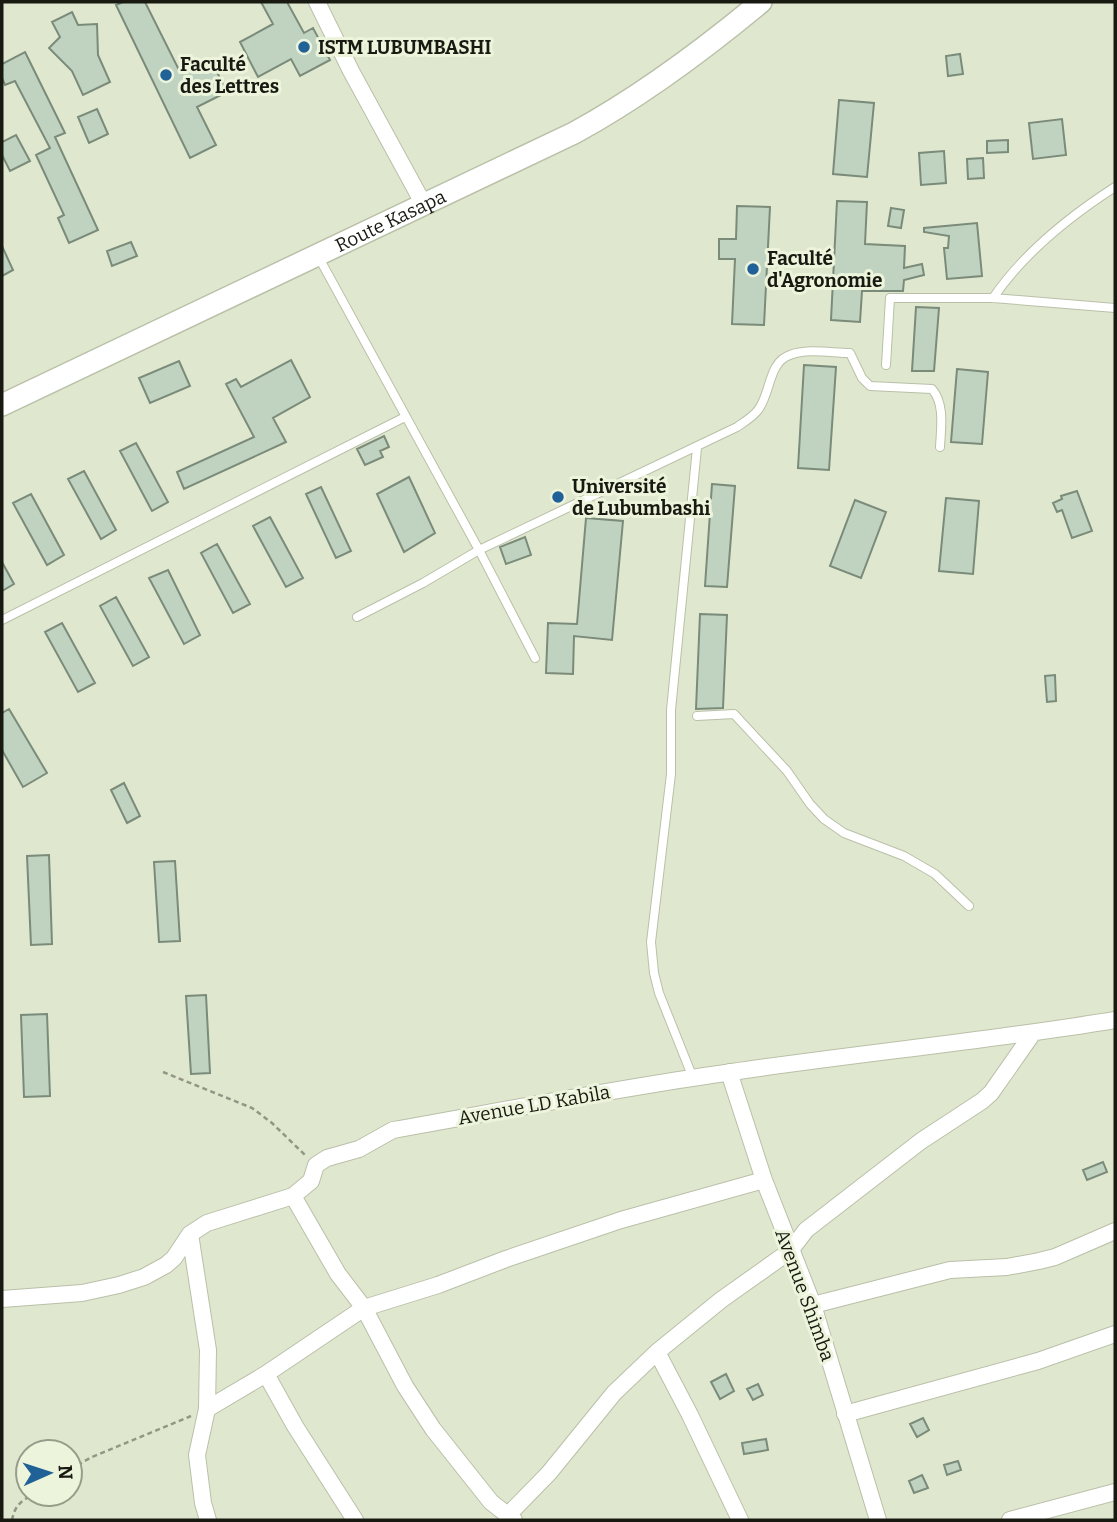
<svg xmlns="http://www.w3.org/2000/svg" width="1117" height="1522" viewBox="0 0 1117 1522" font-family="Bitter,serif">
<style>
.building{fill:#c0d3c0;stroke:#7a8b7a;stroke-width:2}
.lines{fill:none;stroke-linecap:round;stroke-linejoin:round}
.service-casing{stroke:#b9c0a8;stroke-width:10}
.minor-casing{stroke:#b9c0a8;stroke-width:18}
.secondary-casing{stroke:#b9c0a8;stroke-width:24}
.path{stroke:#929785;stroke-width:2.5;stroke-dasharray:5 3.5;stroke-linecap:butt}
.service{stroke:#fff;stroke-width:8}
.minor{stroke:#fff;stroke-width:16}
.secondary{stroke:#fff;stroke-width:21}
.poi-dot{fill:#206297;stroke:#edf4dc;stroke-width:2.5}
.labels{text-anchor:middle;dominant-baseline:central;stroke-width:6;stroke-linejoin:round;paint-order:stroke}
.poi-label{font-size:19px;font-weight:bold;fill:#181a12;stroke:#edf4dc;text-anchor:start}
.street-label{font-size:19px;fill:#181a12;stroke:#edf4dc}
</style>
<rect width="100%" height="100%" fill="#e0e7cf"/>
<!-- building -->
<path class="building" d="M123 2H145L180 72 210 58 227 92 197 107 216 145 190 158 116 5Z
M261 2H287L304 33 313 28 330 60 300 76 291 59 258 77 240 42 273 24Z
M72 12 78 25 97 24 98 55 110 82 83 95 72 71 49 48 60 37 52 22Z
M25 52 65 133 55 137 98 230 69 243 58 218 64 215 36 155 50 148 15 81 5 85 2 78V64Z
M960 54 963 74 948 76 946 56Z
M839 100 874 103 867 177 833 174Z
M97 109 108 134 89 143 78 117Z
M1062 119 1066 155 1033 159 1029 123Z
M16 135 30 161 10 171 2 155V142Z
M1008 140V152L987 153V141Z
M944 151 946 183 921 185 919 153Z
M983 158 984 178 968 179 967 159Z
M837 201 867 202 865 244 905 246 904 268 922 264 924 275 904 280 903 291H862L860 322 831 320Z
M737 206 770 207 764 325 732 324 735 259H719V239H736Z
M891 208 904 210 901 228 888 226Z
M977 223 982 276 947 279 944 248H948L949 236 924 232V228Z
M131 242 137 256 112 266 107 251Z
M2 246 13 270 2 276Z
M916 307 939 308 934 371H912Z
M291 360 310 397 273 418 286 442 184 489 177 472 254 437 226 384 236 379 241 387Z
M179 361 190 386 150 403 139 378Z
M804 365 836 367 829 470 798 468Z
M957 369 988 372 982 444 951 442Z
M384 436 389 447 380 451 383 457 365 465 357 449Z
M136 443 168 502 152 511 120 451Z
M84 471 116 530 101 539 68 479Z
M409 477 435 533 404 552 377 494Z
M712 484 735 486 727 587 705 586Z
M321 487 351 551 336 558 306 494Z
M1077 491 1092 531 1072 538 1062 510 1057 512 1053 503 1062 499 1061 496Z
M31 494 64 555 47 565 13 503Z
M946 498 979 501 973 574 939 571Z
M855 500 886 512 861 578 830 566Z
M270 517 303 578 286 587 253 526Z
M586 518 623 521 612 640 574 636 573 674 546 673 548 623 577 624Z
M525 537 531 555 506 564 500 547Z
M217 544 250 604 233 613 201 553Z
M2 562 14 584 2 591Z
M168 570 200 635 184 644 149 578Z
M116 597 149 657 133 666 100 606Z
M700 614 727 615 723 708 696 709Z
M62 623 95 683 78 692 45 632Z
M1055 675 1056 701 1047 702 1045 676Z
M9 709 47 773 23 787 2 750V713Z
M124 783 140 816 127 823 111 790Z
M49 855 52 944 31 945 27 856Z
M175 861 180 941 159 942 154 862Z
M206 995 210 1073 191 1074 186 996Z
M47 1014 50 1096 24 1097 21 1015Z
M1103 1162 1107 1172 1087 1180 1083 1170Z
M726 1374 734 1391 720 1399 711 1382Z
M758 1384 763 1395 753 1400 747 1389Z
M923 1418 929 1430 917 1437 910 1424Z
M766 1439 768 1450 744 1454 742 1443Z
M958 1461 961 1470 947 1475 944 1465Z
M922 1475 928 1488 914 1493 909 1481Z"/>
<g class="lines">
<!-- service casing -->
<g class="service-casing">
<path id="service" d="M318 256 479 550 737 427C744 422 753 417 758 410 771 394 768 362 790 355 808 348 831 353 850 353L862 378 870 386 932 389C945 404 941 428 940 447
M993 298C1023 254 1070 216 1115 187
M886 365 890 298H993L1115 308
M357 617 423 583 479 550 535 658
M2 620 405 417
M697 716 734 714 787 771 810 804 824 819 844 833 904 856 935 874 969 906
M693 1078 659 993 654 973 651 942 671 774V710L697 448"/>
</g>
<!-- minor casing -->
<g class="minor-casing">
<path id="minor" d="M317 2 351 71 423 203
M729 1072 764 1180 813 1305 878 1520
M293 1196 338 1274 364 1308 405 1386 433 1429 491 1502 514 1520
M190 1234 208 1350 207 1409 197 1455 203 1503 208 1520
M2 1299 82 1293 119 1285 144 1277 166 1265 174 1258 190 1234 207 1223 293 1196 311 1181 316 1165 327 1158 359 1149 393 1130C506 1110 619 1088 732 1072 860 1053 988 1041 1115 1020
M813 1305 950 1270 1007 1267 1039 1261 1055 1257 1115 1231
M657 1352 690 1415 740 1520
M266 1374 295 1426 355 1520
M207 1409 266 1374 364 1308 438 1285 506 1259 621 1220 764 1180
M845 1414 1038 1361 1115 1334
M509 1514 549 1473 614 1393 657 1352 721 1300 790 1251 806 1230 921 1141 982 1101 991 1093 1033 1033
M1010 1520 1115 1492"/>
</g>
<!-- secondary casing -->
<g class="secondary-casing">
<g id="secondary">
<path id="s1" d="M2 405 574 133C642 96 702 51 761 2"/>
</g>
</g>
<!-- path -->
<path class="path" d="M163 1072 252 1108 272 1123 306 1156
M70 1469 92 1457 191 1416
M12 1520C15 1505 21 1501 34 1494"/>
<!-- service -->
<use href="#service" class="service"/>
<!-- minor -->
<use href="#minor" class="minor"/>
<!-- secondary -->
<use href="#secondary" class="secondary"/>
</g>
<!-- markers -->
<g class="poi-dot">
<circle cx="304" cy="47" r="7"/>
<circle cx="166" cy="75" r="7"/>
<circle cx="753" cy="269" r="7"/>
<circle cx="558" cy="497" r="7"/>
</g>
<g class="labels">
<!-- poi labels -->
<g class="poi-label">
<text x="318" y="47">ISTM LUBUMBASHI</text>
<text x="180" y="64">Faculté<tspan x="180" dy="22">des Lettres</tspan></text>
<text x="767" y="258">Faculté<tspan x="767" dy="22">d'Agronomie</tspan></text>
<text x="572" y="486">Université<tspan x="572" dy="22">de Lubumbashi</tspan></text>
</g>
<!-- street labels -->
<g class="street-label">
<text stroke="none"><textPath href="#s1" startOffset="430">Route Kasapa</textPath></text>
<text transform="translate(534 1105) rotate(-10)">Avenue LD Kabila</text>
<text transform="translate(805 1295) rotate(70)">Avenue Shimba</text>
</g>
</g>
<!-- border -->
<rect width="1117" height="1522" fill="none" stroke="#181a12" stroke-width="7"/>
<!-- north arrow -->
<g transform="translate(49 1473) rotate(87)"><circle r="33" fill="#edf4dc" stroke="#989d8b" stroke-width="2"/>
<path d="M0-5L12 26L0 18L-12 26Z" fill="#206297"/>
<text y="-10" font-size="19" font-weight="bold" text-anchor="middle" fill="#181a12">N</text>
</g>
</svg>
